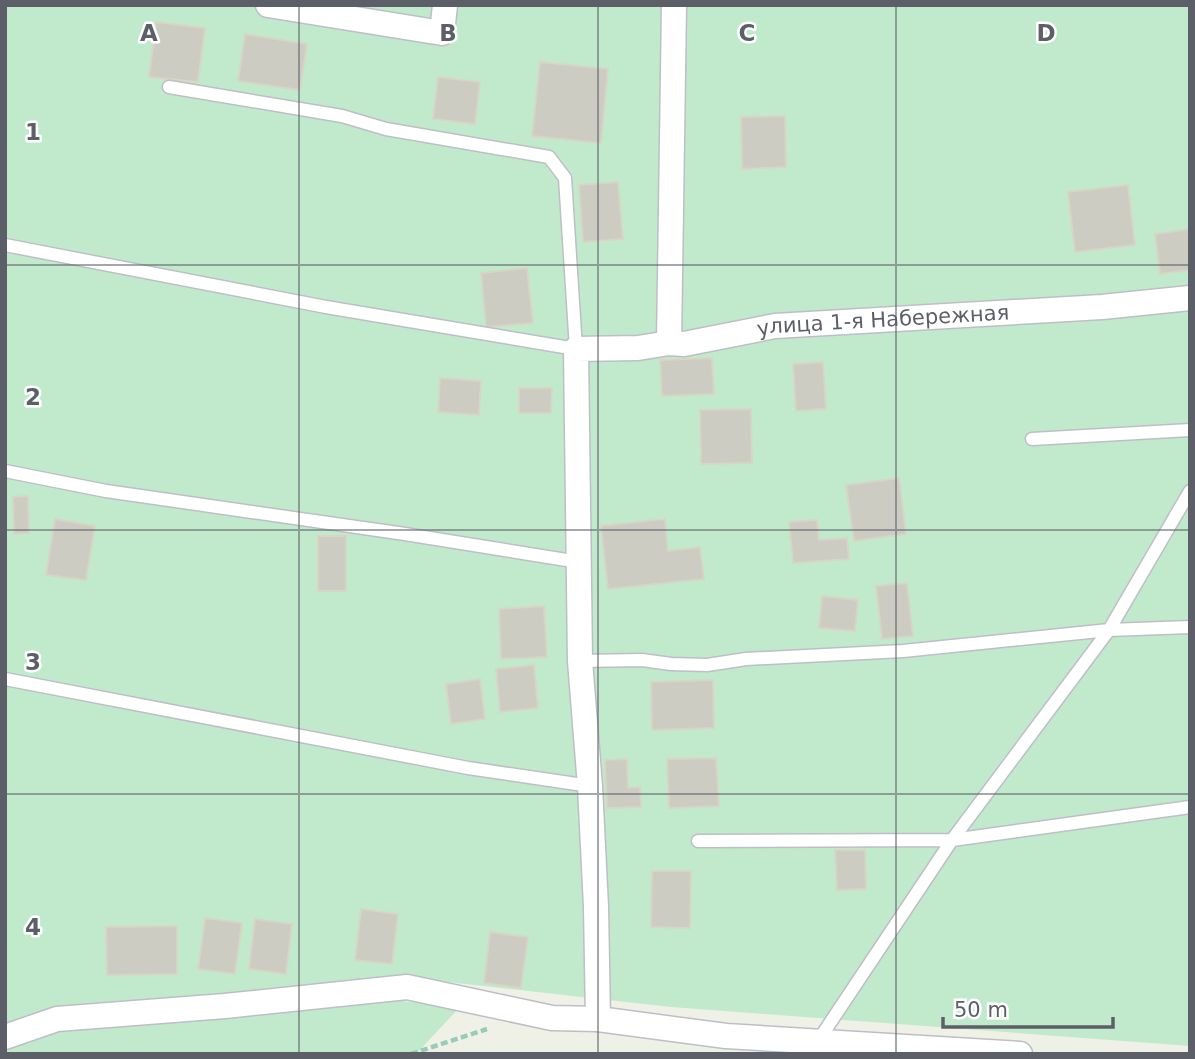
<svg xmlns="http://www.w3.org/2000/svg" width="1195" height="1059" viewBox="0 0 1195 1059" font-family="'DejaVu Sans',sans-serif">
<style>
.green{fill:#c1eacd}
.building{fill:#ccccc3;stroke:#d7d6c4;stroke-width:2}
.lines{fill:none;stroke-linecap:round;stroke-linejoin:round}
.lane-casing{stroke:#bebec6;stroke-width:15}
.street-casing{stroke:#bebec6;stroke-width:27}
.path{stroke:#99ccb6;stroke-width:4.5;stroke-dasharray:7 3.5;stroke-linecap:butt}
.lane{stroke:#fff;stroke-width:12}
.street{stroke:#fff;stroke-width:24}
.grid{fill:none;stroke:#5d5f68;stroke-width:2;stroke-opacity:0.55}
.labels{text-anchor:middle;dominant-baseline:central;stroke-width:5;stroke-linejoin:round;paint-order:stroke}
.street-label{font-size:21px;fill:#5d5f68;stroke:#fff}
.grid-label{font-size:23px;text-anchor:middle;font-weight:bold;fill:#5d5f68;stroke:#fff;stroke-width:5;stroke-linejoin:round;paint-order:stroke}
</style>
<rect width="100%" height="100%" fill="#f0f1e6"/>
<!-- green -->
<path class="green" d="M5 5H1190V1046L671 1007 429 980 342 995 460 1007 416 1054H5Z"/>
<!-- building -->
<path class="building" d="M156 22 205 28 198 82 149 77Z
M245 34 307 44 300 90 238 81Z
M540 62 608 69 601 143 532 136Z
M438 77 480 82 475 124 433 119Z
M785 116 786 167 742 169 741 117Z
M618 182 623 239 583 242 579 185Z
M1128 185 1135 245 1075 252 1068 192Z
M1190 229V270L1160 274 1155 234Z
M527 268 533 323 486 327 481 273Z
M712 358 714 394 662 396 660 360Z
M823 362 826 409 796 411 793 364Z
M440 378 481 381 479 415 438 412Z
M519 388H552L551 413H519Z
M751 409 752 463 701 464 700 410Z
M899 478 906 534 854 541 846 485Z
M28 496 29 533 14 534 13 497Z
M55 519 95 526 86 580 46 575Z
M665 519 668 551 700 547 704 579 608 589 601 526Z
M817 520 819 540 847 538 849 559 793 563 789 522Z
M318 536H346V591H318Z
M907 583 913 636 882 639 876 586Z
M822 596 858 600 855 631 819 628Z
M544 606 547 657 501 659 499 609Z
M534 665 538 708 500 712 496 669Z
M480 679 485 719 451 724 446 684Z
M713 680 714 728 652 730 651 682Z
M716 758 719 806 669 808 667 759Z
M627 759 628 788 640 787 641 807 607 808 605 760Z
M835 850H865L866 889 837 890Z
M652 871H691L690 928 651 927Z
M361 909 398 914 392 964 355 960Z
M205 918 242 923 235 974 198 969Z
M255 919 292 924 286 974 249 969Z
M177 926V974L107 975 106 927Z
M490 932 528 937 521 988 484 983Z"/>
<g class="lines">
<!-- lane casing -->
<g class="lane-casing">
<path id="lane" d="M5 245 326 307 576 349 565 178 549 157 386 129 342 116 169 87
M1032 439 1190 430
M5 471 106 491 405 534 579 562
M580 661 642 660 671 664 707 665 746 659 903 651 1109 630 1190 627
M5 679 468 768 590 786
M698 841 952 840 1190 807
M818 1041 952 840 1109 630 1190 491"/>
</g>
<!-- street casing -->
<g class="street-casing">
<g id="street">
<path d="M268 5 442 33 445 5"/>
<path d="M669 343 674 5"/>
<path id="s1" d="M598 1019 596 907 590 786 580 661 576 349 638 348 669 343 684 344 775 326 1102 307 1190 298"/>
<path d="M5 1037 57 1019 225 1006 407 987 552 1018 598 1019 726 1036 1020 1054"/>
</g>
</g>
<!-- path -->
<path class="path" d="M411 1054 487 1029"/>
<!-- lane -->
<use href="#lane" class="lane"/>
<!-- street -->
<use href="#street" class="street"/>
</g>
<!-- grid -->
<path class="grid" d="M299 5V1054M598 5V1054M896 5V1054M5 265H1190M5 530H1190M5 794H1190"/>
<g class="labels">
<!-- street labels -->
<g class="street-label">
<text stroke="none"><textPath href="#s1" startOffset="980">улица 1-я Набережная</textPath></text>
</g>
</g>
<g class="grid-label">
<text x="149" y="41">A</text>
<text x="448" y="41">B</text>
<text x="747" y="41">C</text>
<text x="1046" y="41">D</text>
<text x="33" y="140">1</text>
<text x="33" y="405">2</text>
<text x="33" y="670">3</text>
<text x="33" y="935">4</text>
</g>
<!-- border -->
<rect width="1195" height="1059" fill="none" stroke="#5d5f68" stroke-width="14"/>
<!-- scale -->
<path d="M943 1017v10h170v-10" fill="none" stroke="#5d5f68" stroke-width="3.5"/>
<text x="954" y="1017" font-size="21" fill="#5d5f68" stroke="#ffffff" stroke-width="5" paint-order="stroke">50 m</text>
</svg>
